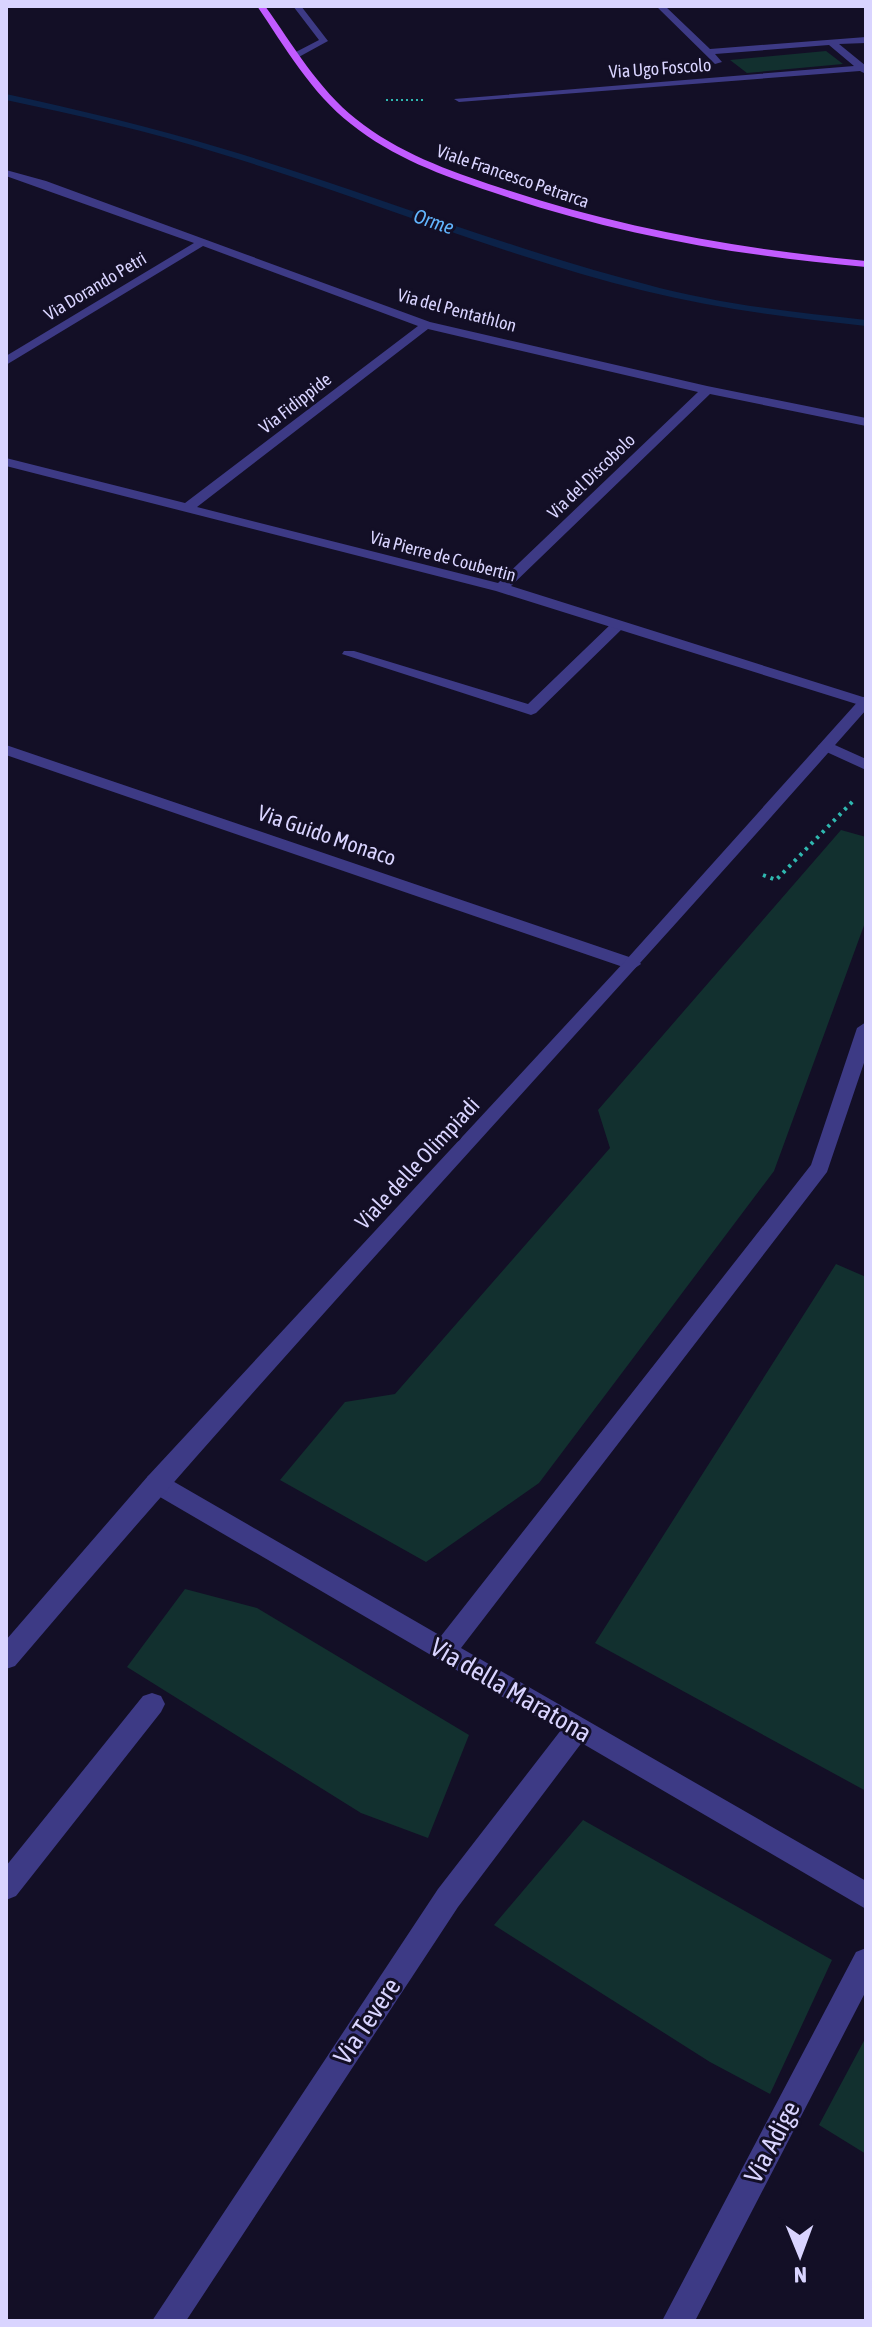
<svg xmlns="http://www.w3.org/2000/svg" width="872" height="2327" viewBox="0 0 872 2327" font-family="'Asap Condensed',sans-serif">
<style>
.green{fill:#12302f}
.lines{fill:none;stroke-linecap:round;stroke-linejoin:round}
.stream{fill:#0c2248;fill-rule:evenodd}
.path-far1{stroke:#2fb8b0;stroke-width:2;stroke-dasharray:2 3;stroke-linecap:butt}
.path{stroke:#2fb8b0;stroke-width:4;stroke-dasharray:3 5;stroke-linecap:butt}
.service{fill:#3d3a85;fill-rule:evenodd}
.minor{fill:#3d3a85;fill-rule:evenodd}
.tertiary{fill:#3d3a85;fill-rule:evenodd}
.primary{fill:#c25bff;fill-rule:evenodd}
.labels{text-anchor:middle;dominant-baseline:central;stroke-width:6;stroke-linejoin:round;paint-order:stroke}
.far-street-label{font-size:18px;fill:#d9d4ff;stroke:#130f26}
.far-water-label{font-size:20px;font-style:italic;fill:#62b6ff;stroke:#130f26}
.street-label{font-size:22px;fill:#d9d4ff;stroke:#130f26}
.near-street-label{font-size:26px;fill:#d9d4ff;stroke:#130f26}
</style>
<rect width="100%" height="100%" fill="#130f26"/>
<!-- green -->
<path class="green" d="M826 51 843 64 747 73 730 60Z
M841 830 866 837V920L774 1171 539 1483 426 1562 280 1480 345 1402 395 1394 610 1148 598 1110Z
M836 1264 866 1277V1791L595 1643Z
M185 1589 257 1608 469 1735 428 1838 361 1813 127 1667Z
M583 1820 832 1960 770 2094 710 2062 494 1925Z
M866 2037V2154L819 2125Z"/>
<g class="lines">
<!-- stream -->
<path class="stream" d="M6 94C79 110 152 127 224 149 365 191 502 247 645 284 717 304 792 312 866 320V326C791 318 718 309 645 291 499 255 361 196 218 153 148 131 77 115 6 100Z"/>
<!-- path-far1 -->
<path class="path-far1" d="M386 100H424"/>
<!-- path -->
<path class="path" d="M763 875 776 880 854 800"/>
<!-- service -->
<path class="service" d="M293 6H301L328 41 297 58 294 53 319 40Z
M617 622 624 626 622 629 536 713 531 715 342 654 344 651H354L528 704 612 623Z
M152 1693 161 1696 165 1704 161 1712 16 1896 6 1900V1866L143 1696Z
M577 1717 586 1721 590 1729 586 1737 458 1907 186 2321H152L438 1889 568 1721Z
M866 1948V1991L695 2321H662L856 1952Z"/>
<!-- minor -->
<path class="minor" d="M656 6H665L710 49 866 37V43L839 44 866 66V74L860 71 459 102 454 99 854 66 829 45 715 54 722 62 715 64Z
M6 170 46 181 430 322 707 386 866 418V426L710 394 511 586 866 698V707L496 591 6 466V458L185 503 418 326 203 246 6 365V356L194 243 6 176ZM428 329 698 392 498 583 197 507Z
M826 741 866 759V770L820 749 818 746Z
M6 745 638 960 641 964 632 970 626 968 6 755Z
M866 1022V1057L827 1172 461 1648 866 1881V1909L148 1490 144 1483 148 1476 156 1473 164 1476 441 1636 811 1165 857 1028Z"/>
<!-- tertiary -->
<path class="tertiary" d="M866 696V710C584 1030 291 1341 15 1666L6 1669V1640L148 1476 626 960 861 698Z"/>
<!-- primary -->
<path class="primary" d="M257 6H265C293 45 318 89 356 119 397 152 449 171 498 187 618 228 740 249 866 261V267C738 256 614 234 492 192 443 176 392 157 351 124 311 93 285 47 257 6Z"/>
</g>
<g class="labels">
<!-- far-street labels -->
<g class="far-street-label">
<text transform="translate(660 68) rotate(-4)">Via Ugo Foscolo</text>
<text transform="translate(513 176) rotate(19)">Viale Francesco Petrarca</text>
<text transform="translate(95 286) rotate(-31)">Via Dorando Petri</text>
<text transform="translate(457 310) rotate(15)">Via del Pentathlon</text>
<text transform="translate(295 403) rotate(-38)">Via Fidippide</text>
<text transform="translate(591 476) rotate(-44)">Via del Discobolo</text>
<text transform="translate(443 556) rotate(15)">Via Pierre de Coubertin</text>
</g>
<!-- far-water labels -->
<g class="far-water-label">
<text transform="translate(434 221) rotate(19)">Orme</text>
</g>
<!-- street labels -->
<g class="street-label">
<text transform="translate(327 835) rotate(19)">Via Guido Monaco</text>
<text transform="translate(417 1163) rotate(-47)">Viale delle Olimpiadi</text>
</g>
<!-- near-street labels -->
<g class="near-street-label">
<text transform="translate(511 1690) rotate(30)">Via della Maratona</text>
<text transform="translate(367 2021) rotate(-56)">Via Tevere</text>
<text transform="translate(772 2142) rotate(-62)">Via Adige</text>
</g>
</g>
<!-- border -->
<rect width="872" height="2327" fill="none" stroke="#d9d4ff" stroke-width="16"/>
<!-- north arrow -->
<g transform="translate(800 2255) rotate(179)" stroke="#130f26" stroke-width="6" paint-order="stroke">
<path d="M0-6L14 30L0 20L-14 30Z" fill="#d9d4ff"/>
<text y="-12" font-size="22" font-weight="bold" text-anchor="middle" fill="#d9d4ff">N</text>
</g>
</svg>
